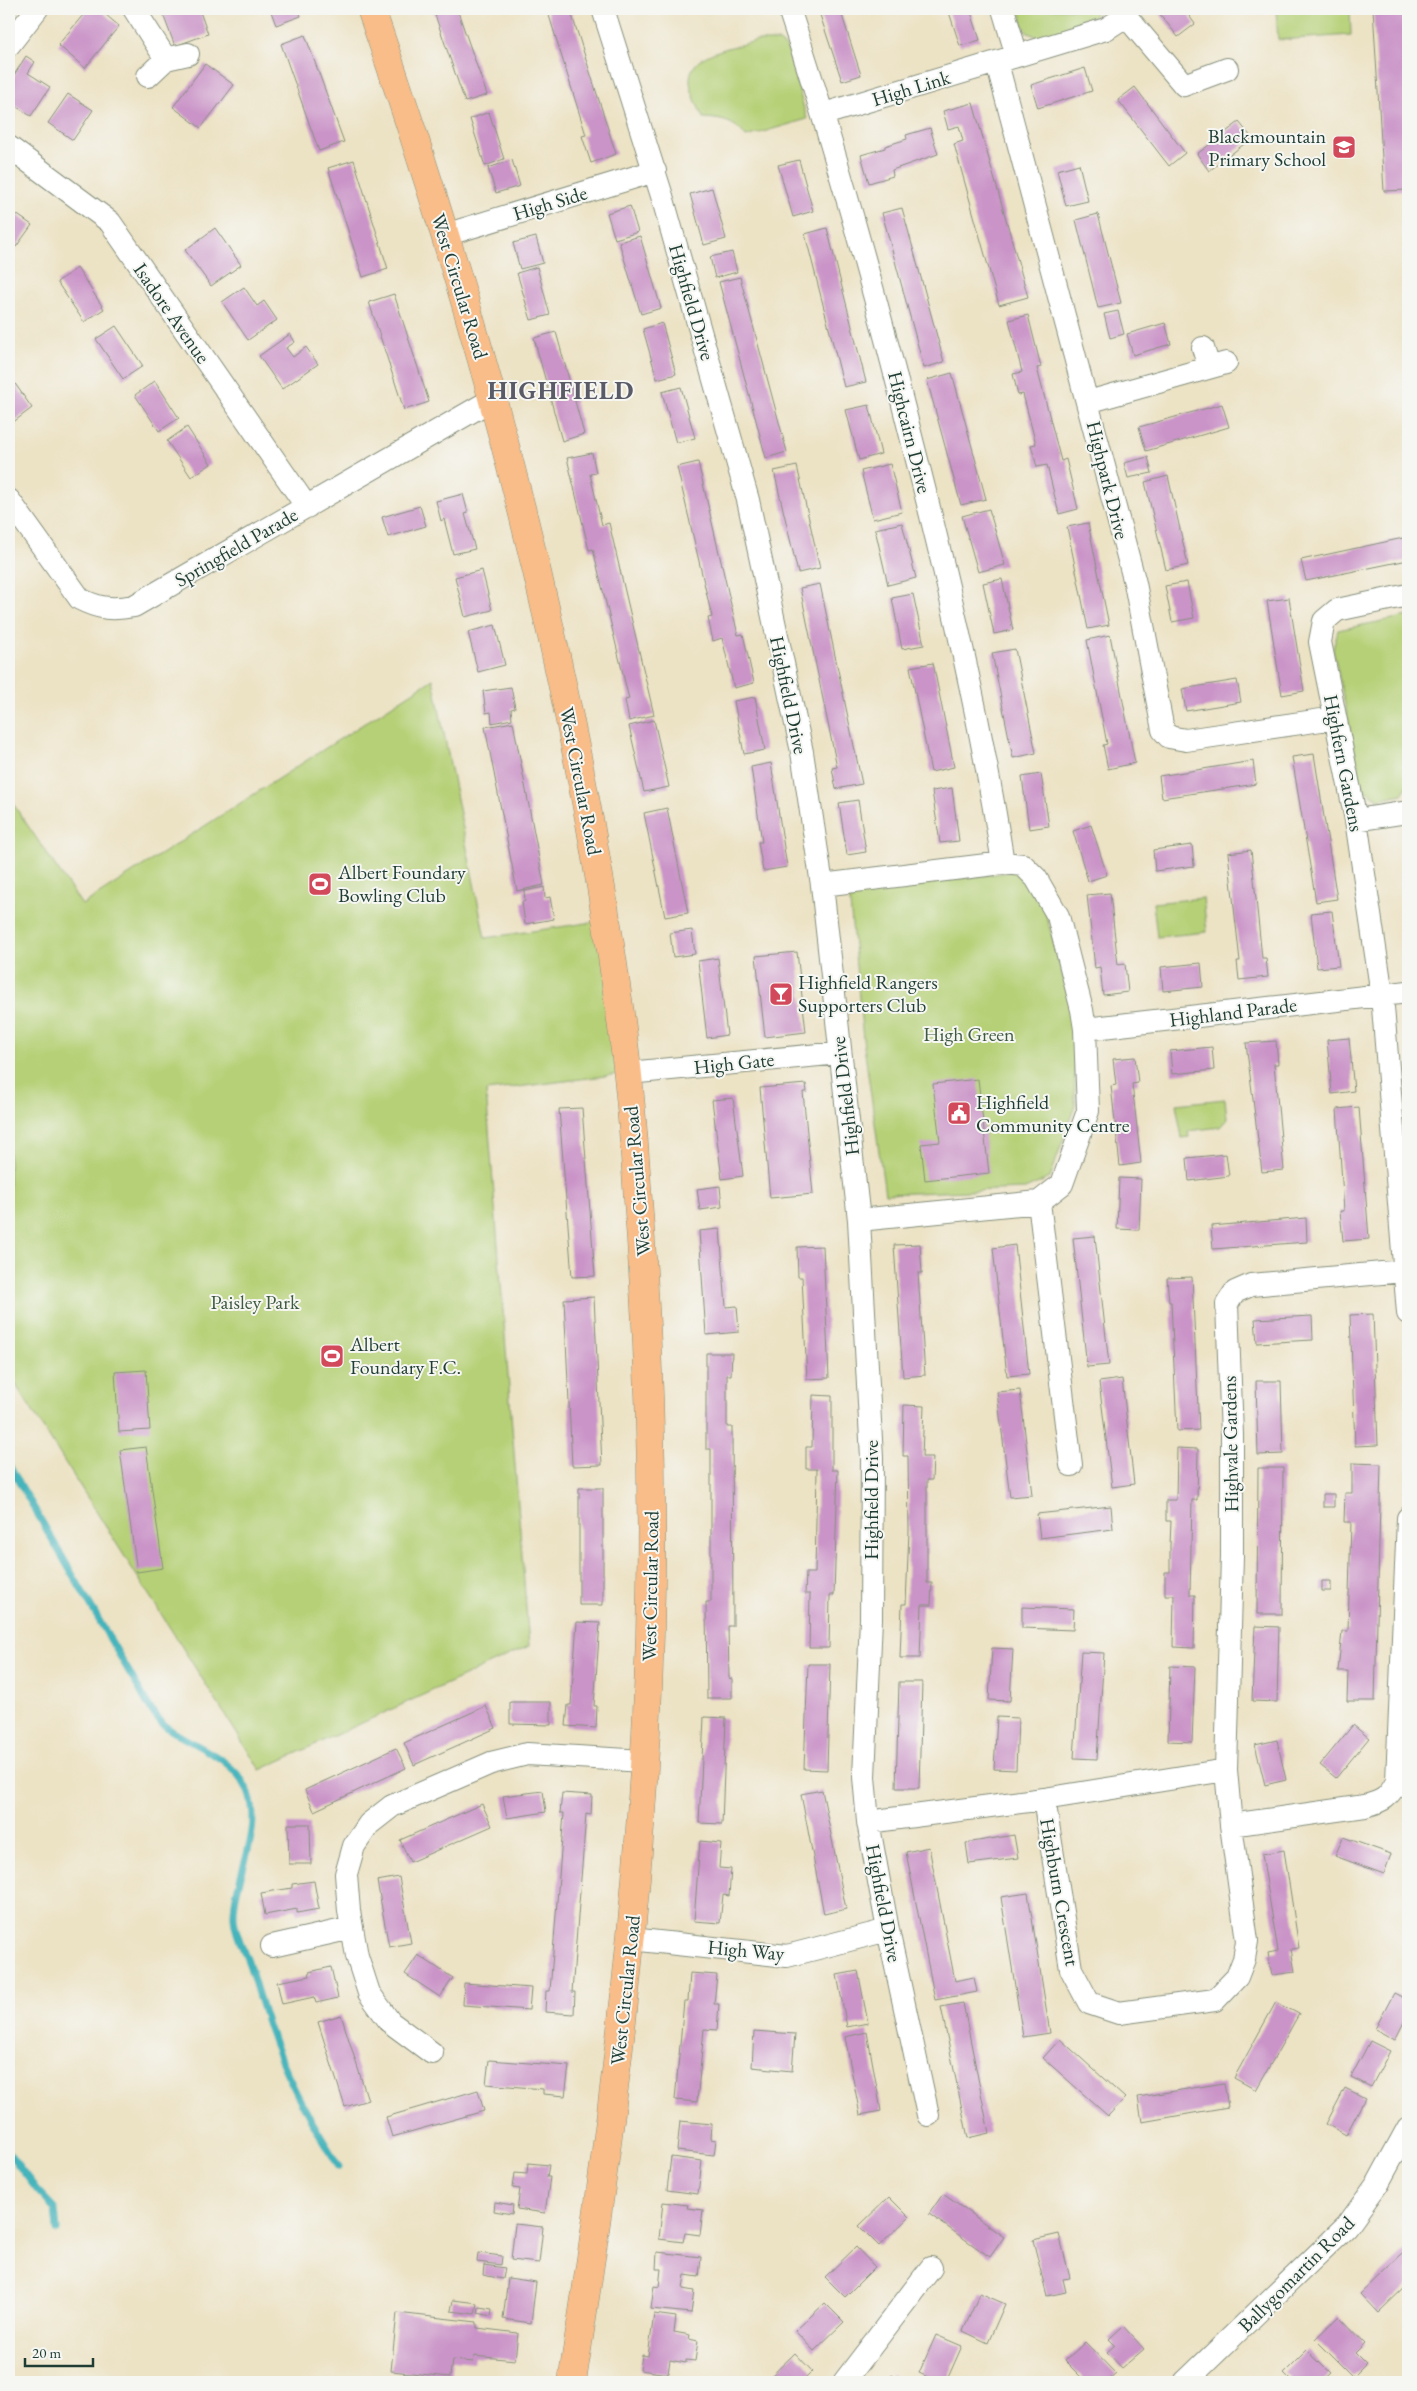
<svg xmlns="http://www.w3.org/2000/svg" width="1417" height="2391" viewBox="0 0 1417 2391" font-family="'EB Garamond',serif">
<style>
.green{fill:#b5d076;stroke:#6a8655}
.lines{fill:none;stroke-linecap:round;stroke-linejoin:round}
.stream{stroke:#44b4bb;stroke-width:7}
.building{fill:#ca94c8}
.minor-casing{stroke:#86907c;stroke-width:24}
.highway-casing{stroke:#86907c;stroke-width:29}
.minor{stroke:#fff;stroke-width:22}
.highway{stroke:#f8bd89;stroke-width:28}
.labels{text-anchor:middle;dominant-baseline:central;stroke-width:4;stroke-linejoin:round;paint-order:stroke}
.street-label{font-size:20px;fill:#1f3d34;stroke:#f6f6f2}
.poi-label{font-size:20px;fill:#1f3d34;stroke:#f6f6f2;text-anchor:start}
.park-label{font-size:20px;fill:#3d5a41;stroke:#f6f6f2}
.district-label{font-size:25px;font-weight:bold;letter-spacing:1px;fill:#5b5b68;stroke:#f6f6f2}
</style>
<rect width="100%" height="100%" fill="#f6f6f2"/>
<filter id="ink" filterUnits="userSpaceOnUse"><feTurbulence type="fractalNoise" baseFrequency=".02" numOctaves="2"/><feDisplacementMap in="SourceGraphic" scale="10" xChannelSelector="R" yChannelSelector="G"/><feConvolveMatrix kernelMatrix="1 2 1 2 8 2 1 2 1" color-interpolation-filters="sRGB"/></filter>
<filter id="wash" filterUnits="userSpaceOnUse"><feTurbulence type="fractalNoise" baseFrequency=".0096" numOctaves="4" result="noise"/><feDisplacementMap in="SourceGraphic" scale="20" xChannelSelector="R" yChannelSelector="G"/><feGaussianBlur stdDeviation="1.12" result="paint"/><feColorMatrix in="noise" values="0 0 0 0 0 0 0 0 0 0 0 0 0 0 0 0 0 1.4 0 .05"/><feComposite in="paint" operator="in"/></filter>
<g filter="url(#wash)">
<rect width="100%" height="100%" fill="#ece2c4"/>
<!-- green -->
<path class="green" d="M1020 9H1096L1094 16 1086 24 1038 37 1028 33 1023 26Z
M1276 9H1350L1351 35 1278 40Z
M756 41H778L787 48 807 119 746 137C735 121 722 119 703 118 699 107 689 90 690 78 692 51 736 47 756 41Z
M1408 616V785L1402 794 1379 799 1363 789 1333 649 1338 630Z
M433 679 485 938 607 920 628 1073 486 1091 529 1646 260 1770 9 1374V798L82 905Z
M1017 871 1045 910 1074 1019 1075 1105 1050 1178 1025 1189 885 1194 863 1039 849 893Z
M1203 898 1207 932 1157 937 1153 903Z
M1225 1099 1227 1119 1220 1127 1188 1131 1189 1137 1182 1138 1176 1104Z"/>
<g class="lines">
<!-- stream -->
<path class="stream" d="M9 1465 139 1689C146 1701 154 1718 165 1726 191 1746 230 1755 246 1787 267 1828 234 1874 234 1916 234 1932 245 1952 250 1967 262 2008 274 2049 294 2088 307 2115 324 2141 339 2167
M9 2153 37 2190 55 2209 57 2230"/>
</g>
<g id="blocks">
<!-- building -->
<path class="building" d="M88 9H99L119 26 85 68 58 45Z
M161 9H199L208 34 175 46Z
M270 9H298L301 16 276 25Z
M433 9H457L487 95 465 102Z
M547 9H570L616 154 591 163 582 136 586 135Z
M818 9H840L861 75 842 81Z
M948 9H970L980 40 960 46Z
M1156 9H1184L1195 24 1178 37Z
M1373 9H1408V190L1384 191Z
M305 35 344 142 319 151 281 44Z
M26 56 35 62 28 73 50 87 31 116 9 102V83Z
M205 64 234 85 201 128 173 107Z
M1085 68 1092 91 1038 108 1031 85Z
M1135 87 1185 153 1169 166 1118 100Z
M68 94 93 110 73 140 48 123Z
M973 103 1028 297 999 305 954 144 963 141 959 126 948 129 943 111Z
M489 112 504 159 485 166 470 119Z
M1239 122 1252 138 1209 171 1197 154Z
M930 128 938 154 892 170 893 176 869 183 861 155 885 148V146L907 139 906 135Z
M354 160 388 269 363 277 328 168Z
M512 160 520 186 496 193 488 168Z
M799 160 813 211 793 217 778 165Z
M1079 164 1088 201 1066 206 1057 170Z
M712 188 726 239 704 245 690 194Z
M630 206 638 232 615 239 607 213Z
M902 208 944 362 924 368 882 213Z
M9 209 32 225 16 247 9 242Z
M1098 214 1121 303 1098 308 1076 220Z
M215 228 241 265 211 286 185 250Z
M827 228 866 382 844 387 805 234Z
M640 236 661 308 641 314 619 242Z
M536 237 543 263 520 269 513 243Z
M732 252 737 272 715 278 710 257Z
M537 267 550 315 531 320 517 273Z
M77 268 104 309 84 322 57 282Z
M740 277 787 452 766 458 719 282Z
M244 287 257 306 264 301 277 320 248 340 222 302Z
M394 294 429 402 404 410 369 302Z
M1118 311 1124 334 1110 338 1104 314Z
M1028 315 1041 367 1037 368 1061 461 1066 459 1078 509 1059 514 1047 465 1037 467 1031 445 1036 444 1023 394 1018 395 1013 374 1022 372 1009 320Z
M662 323 676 374 657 379 643 329Z
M1165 323 1171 344 1133 355 1127 334Z
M116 326 143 366 123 379 96 339Z
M556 332 584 434 562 441 534 338Z
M290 334 295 342 286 348 293 357 306 347 318 364 282 389 259 356Z
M952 373 986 499 961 505 927 380Z
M9 375 32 408 12 423 9 419Z
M155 381 179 418 159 431 135 395Z
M681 387 695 438 676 443 662 392Z
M1222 404 1229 427 1146 451 1139 427Z
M869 405 881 454 859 460 846 410Z
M187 427 211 464 191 477 167 441Z
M592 453 596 473 590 474 602 525 609 523 654 715 629 721 625 700 629 699 593 549 589 550 567 458Z
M1148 457 1152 473 1128 478 1124 463Z
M698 462 738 635 743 634 754 683 734 688 722 638 713 641 708 618 712 617 677 467Z
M890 464 902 512 873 519 861 471Z
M797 466 820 568 798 573 774 471Z
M1168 476 1188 565 1166 570 1145 482Z
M463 494 468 513 465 514 475 549 453 554 444 519 441 521 436 501Z
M420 506 426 526 388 537 382 517Z
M989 509 1005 565 978 572 962 516Z
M902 523 916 578 888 585 875 529Z
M1088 523 1109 625 1088 629 1067 527Z
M1408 537V560L1306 581 1301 560Z
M482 570 492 610 465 617 455 577Z
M1002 579 1013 630 994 634 983 583Z
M1187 582 1194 618 1172 622 1165 586Z
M820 584 862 784 836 789 832 768 837 767 800 588Z
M913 594 924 645 902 649 892 598Z
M1289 598 1304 691 1282 695 1267 601Z
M495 625 505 665 478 672 468 632Z
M1110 635 1135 763 1108 769 1103 745 1107 744 1087 640Z
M1015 649 1036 753 1013 758 992 653Z
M933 663 954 767 931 772 910 667Z
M1237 680 1241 702 1186 711 1182 689Z
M511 687 515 708 511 709 512 719 492 723 491 712 486 713 483 691Z
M755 697 765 750 744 754 734 701Z
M654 720 669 787 644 792 629 726Z
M513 722 544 885 517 891 485 727Z
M1314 754 1337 899 1316 902 1292 757Z
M1253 761 1256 784 1162 798 1159 776Z
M771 763 787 867 763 871 758 842H762L751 767Z
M1041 774 1049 826 1029 829 1022 777Z
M952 788 959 841 940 843 932 791Z
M858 800 866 852 847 855 839 803Z
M667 808 688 913 665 917 644 813Z
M1091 825 1107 875 1088 881 1073 831Z
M1192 845 1194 866 1155 871 1153 850Z
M1251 850 1262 958H1266L1268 977 1239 980 1237 961H1240L1228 853Z
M544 887 545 898 550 897 554 919 525 924 522 902 525 901 524 891Z
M1110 893 1118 965 1125 964 1128 992 1103 995 1100 967 1095 968 1087 895Z
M1332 911 1339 966 1317 968 1311 913Z
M692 930 695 954 673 957 670 933Z
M797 952 806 1032 765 1037 756 956Z
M718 958 727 1035 707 1038 698 961Z
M1201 963 1203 987 1163 991 1161 967Z
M1349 1038 1354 1091 1332 1094 1327 1040Z
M1276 1041 1278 1064H1274L1284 1170 1262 1172 1246 1043Z
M1212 1047 1214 1070 1172 1074 1170 1051Z
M1135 1057 1138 1083 1132 1084 1141 1163 1120 1166 1111 1086 1116 1085 1113 1059Z
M978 1079 989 1173 925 1180 921 1144 940 1142 933 1084Z
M806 1084 807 1092H803L813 1194 770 1198 760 1088Z
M733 1098 743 1176 722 1179 712 1100Z
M1359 1107 1369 1239 1343 1241 1340 1211H1344L1337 1109Z
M582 1108 595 1276 572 1277 559 1109Z
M1226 1154 1229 1176 1189 1181 1187 1158Z
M1119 1178 1141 1179 1139 1230 1117 1229Z
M720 1186 722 1207 700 1210 697 1189Z
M1306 1218 1307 1242 1213 1249 1211 1226Z
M720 1229 726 1307 737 1306 739 1332 706 1335 699 1231Z
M1095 1236 1109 1365 1087 1367 1073 1238Z
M920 1244 922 1273H918L925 1375 903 1377 894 1245Z
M1015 1245 1029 1374 1007 1376 993 1248Z
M823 1246 829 1378 807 1379 802 1277H798L797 1247Z
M1192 1277 1199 1430 1177 1431 1171 1302H1169L1167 1278Z
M594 1297 602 1465 572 1466 564 1299Z
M1373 1314 1378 1445 1355 1446 1350 1315Z
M1312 1316 1313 1340 1257 1343 1255 1319Z
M706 1353H732L731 1375H727V1427H732L733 1626H728L729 1678 732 1679V1698H707L706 1602H711V1449H706Z
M146 1370 150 1430 119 1432 115 1372Z
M1122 1379 1134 1484 1112 1487 1099 1382Z
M1256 1381H1281L1283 1454 1258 1455Z
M1020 1390 1032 1495 1010 1497 997 1392Z
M813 1395 832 1396V1470H838L834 1595H830L829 1648H809L810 1594H805L806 1573H815L817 1469H806V1447H812Z
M904 1405 924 1406 922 1457H933L932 1480H927V1583H932L931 1605H922L920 1658H900L902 1604H906L909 1531 908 1456H903Z
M146 1447 163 1568 137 1572 120 1450Z
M1177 1448 1198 1449 1197 1500H1192L1190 1595H1195L1194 1648 1173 1647 1174 1595H1165V1572H1170V1546L1171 1521H1166V1500H1176Z
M1352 1463 1381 1464 1375 1701H1347L1348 1671H1338L1342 1631H1348L1351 1522H1344L1345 1493H1352Z
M1258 1468H1283L1282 1614H1257Z
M579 1488H603V1605H579Z
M1323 1494H1334V1507H1323Z
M1111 1506 1113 1529 1040 1538 1037 1514Z
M1322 1581H1331V1591H1322Z
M1022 1607 1074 1609 1073 1630 1022 1628Z
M577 1622 600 1623 594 1706H597L596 1728 566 1726 568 1705H571Z
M1255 1626 1279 1627 1277 1702 1252 1701Z
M992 1648 1013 1649 1010 1701 989 1700Z
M1081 1652 1104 1653 1097 1759 1074 1758Z
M808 1664H830L827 1770 804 1769Z
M1170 1666 1195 1667 1192 1742 1168 1741Z
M899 1682H922L919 1788H896Z
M510 1702H551V1725L510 1724Z
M486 1706 496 1728 414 1765 404 1743Z
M704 1717 726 1718 722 1824 699 1823Z
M997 1717 1018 1718 1016 1770 994 1769Z
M1353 1725 1369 1738 1336 1778 1320 1765Z
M1277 1740 1286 1780 1265 1785 1255 1745Z
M396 1748 406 1768 314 1811 305 1790Z
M822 1790 846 1909 824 1914 801 1794Z
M543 1791 546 1812 507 1818 503 1796Z
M562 1793 592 1795 591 1815 586 1814 585 1828 572 1992H575L574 2014 545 2012 546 1991H550L561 1851 564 1813H560Z
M482 1804 492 1826 410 1862 400 1840Z
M288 1824H310L311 1864H289Z
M1014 1835 1018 1858 969 1864 966 1843Z
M1343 1837 1391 1854 1384 1874 1335 1856Z
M700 1841 721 1843 719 1868 731 1869 729 1896 723 1895 720 1923 694 1921Z
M929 1847 955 1981 974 1977 977 1992 935 2000 906 1852Z
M1284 1850 1299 1948 1291 1949 1295 1972 1272 1975 1268 1953 1278 1951 1262 1854Z
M399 1877 411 1943 389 1947 377 1881Z
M314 1881 319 1909 297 1913V1909L265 1915 261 1893 292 1888V1884Z
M1028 1893 1050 2033 1023 2037 1001 1897Z
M418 1955 453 1978 440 1997 405 1974Z
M331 1967 338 1998 316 2003 314 1997 282 2004 277 1982 310 1976 309 1972Z
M858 1971 868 2023 847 2027 837 1975Z
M690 1973 717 1975 714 2004H719L717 2030 704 2029 697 2102 675 2100 684 2001H688Z
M464 1983 531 1988 529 2010 463 2005Z
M1394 1993 1408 2000V2014L1395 2040 1375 2029Z
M1276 2002 1299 2014 1256 2090 1234 2078Z
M963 2003 989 2133 968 2138 941 2007Z
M341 2015 368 2100 345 2107 318 2022Z
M754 2031 795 2034 792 2071 752 2067Z
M867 2032 881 2111 860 2115 845 2037Z
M1060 2039 1125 2098 1108 2116 1043 2058Z
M1370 2041 1390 2051 1371 2087 1351 2077Z
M489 2060 569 2066 565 2096 543 2094V2089L486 2084Z
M1224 2083 1228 2107 1142 2122 1138 2097Z
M1345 2088 1365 2098 1346 2135 1326 2124Z
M478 2090 484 2111 392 2137 386 2117Z
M680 2121 712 2124 711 2139 716 2140 714 2155 677 2151Z
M671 2157 702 2161 698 2194 667 2190Z
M528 2163 549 2165 547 2177H550L545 2213 517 2209 520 2189 513 2188 515 2173 527 2174Z
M943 2194 1004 2237 990 2257 929 2214Z
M889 2197 909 2217 879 2246 859 2226Z
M495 2202 513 2205 512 2214 494 2211Z
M663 2202 688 2205 687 2208 703 2210 700 2235 685 2233 683 2242 659 2239Z
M515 2224 543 2227 539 2263 511 2260Z
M1059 2234 1070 2278 1063 2279 1066 2292 1047 2296 1033 2240Z
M856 2247 875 2267 845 2297 825 2277Z
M1407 2249 1408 2284 1378 2313 1360 2294Z
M657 2252 701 2257 699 2277 685 2275 683 2289 694 2291 691 2313 651 2309 654 2286 659 2287 661 2269H656Z
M478 2253 502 2256 501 2265 477 2262Z
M484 2265 505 2268 503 2279 483 2275Z
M508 2278 536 2282 531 2323 503 2319Z
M980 2293 1005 2304 988 2343 963 2331Z
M453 2300 477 2303 475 2314 451 2311Z
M825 2303 844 2322 814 2351 795 2331Z
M479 2307 492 2309 491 2316 478 2313Z
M397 2313 477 2322V2328L518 2333 515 2360 474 2356 473 2362 452 2360 450 2377 391 2371Z
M654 2314 676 2317 674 2332 690 2335 689 2339 698 2341 695 2361 686 2360V2363L670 2360 668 2374 640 2370 642 2355 648 2356Z
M1339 2316 1365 2343 1355 2353 1366 2364 1353 2377 1315 2339Z
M1123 2326 1144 2349 1122 2368 1107 2352 1115 2345 1109 2339Z
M936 2335 962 2346 946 2382H939L919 2373Z
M1085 2342 1116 2374 1107 2382H1086L1065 2361Z
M1307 2350 1330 2373 1320 2382H1293L1284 2373Z
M795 2353 812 2371 801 2382H765Z
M892 2375 901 2382H886Z
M639 2376 669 2381V2382H638Z"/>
</g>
</g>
<g filter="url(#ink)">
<use href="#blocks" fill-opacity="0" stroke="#86907c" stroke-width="1"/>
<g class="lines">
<!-- minor casing -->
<g class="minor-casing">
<path id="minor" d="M134 9 166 59
M603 9 662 196 748 500 802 752 822 885 859 1220 872 1458 871 1619 864 1777 868 1822 888 1930 928 2115
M789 9C838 157 879 308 917 460 951 594 982 727 1003 863
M1003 9 1017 56
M1120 9 1184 85 1227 69
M9 45 37 9
M997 63 1135 583 1163 730 1169 737 1186 740 1335 718
M148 76 166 59 188 54
M824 114 1106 29 1126 16
M9 147 110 222 307 507
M445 235 655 171
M1203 348 1209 367
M1088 402 1226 363
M9 500 80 599C99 609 113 610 134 606L493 399
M1408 595 1337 610 1324 621 1320 642 1356 820 1382 995 1408 1313
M1356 820 1408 812
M822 885 1003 863 1023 865 1036 878 1058 916 1082 1010 1085 1029 1088 1111 1062 1184 1039 1202 859 1220
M1085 1029 1408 992
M628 1073 840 1053
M1039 1202 1071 1465
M1044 1799 1071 1969 1089 2003 1119 2013 1215 2000 1237 1977 1244 1959 1247 1941 1231 1825 1226 1770 1232 1556V1435L1227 1304 1235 1292 1251 1285 1404 1271
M868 1822 1044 1799 1226 1770
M1231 1825 1365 1806C1383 1801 1389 1798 1397 1781L1408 1518
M631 1939 787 1956 888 1930
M272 1946 352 1928
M432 2053 390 2022 369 1993 357 1956 349 1911 346 1874 354 1846 369 1824 392 1806 491 1763 527 1754 644 1761
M844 2382 931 2268
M1185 2382 1347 2226 1378 2183 1408 2128"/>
</g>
<!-- highway casing -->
<g class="highway-casing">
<path id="highway" d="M371 9C490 351 583 706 627 1067 632 1111 635 1155 638 1200 648 1328 653 1458 651 1587 647 1854 614 2119 572 2382"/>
</g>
<!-- minor -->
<use href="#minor" class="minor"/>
<!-- highway -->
<use href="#highway" class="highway"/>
</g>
</g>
<!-- icons -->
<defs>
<g id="school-square" transform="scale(1.25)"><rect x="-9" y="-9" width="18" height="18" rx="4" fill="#d1495b" stroke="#f6f6f2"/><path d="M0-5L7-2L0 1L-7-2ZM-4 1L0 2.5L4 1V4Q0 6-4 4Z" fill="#fff"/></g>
<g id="stadium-square" transform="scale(1.25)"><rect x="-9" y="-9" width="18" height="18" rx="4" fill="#d1495b" stroke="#f6f6f2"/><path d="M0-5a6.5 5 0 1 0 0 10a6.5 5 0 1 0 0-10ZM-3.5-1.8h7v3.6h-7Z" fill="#fff"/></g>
<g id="bar-square" transform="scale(1.25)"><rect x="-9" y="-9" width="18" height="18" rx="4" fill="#d1495b" stroke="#f6f6f2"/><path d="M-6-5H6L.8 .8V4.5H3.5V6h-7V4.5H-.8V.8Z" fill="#fff"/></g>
<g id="civic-square" transform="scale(1.25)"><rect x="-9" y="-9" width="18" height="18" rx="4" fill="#d1495b" stroke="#f6f6f2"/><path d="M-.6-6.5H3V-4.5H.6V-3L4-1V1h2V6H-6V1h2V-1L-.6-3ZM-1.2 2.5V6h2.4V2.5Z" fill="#fff"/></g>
</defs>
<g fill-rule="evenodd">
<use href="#school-square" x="1344" y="147"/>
<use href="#stadium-square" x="320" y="884"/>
<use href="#bar-square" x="781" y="994"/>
<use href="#civic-square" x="959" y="1113"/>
<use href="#stadium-square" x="332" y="1356"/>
</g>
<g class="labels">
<!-- street labels -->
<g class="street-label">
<text transform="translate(911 88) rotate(-17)">High Link</text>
<text transform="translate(550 203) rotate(-17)">High Side</text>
<text transform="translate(460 286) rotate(73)">West Circular Road</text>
<text transform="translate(692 302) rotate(74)">Highfield Drive</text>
<text transform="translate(172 313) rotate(55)">Isadore Avenue</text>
<text transform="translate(910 432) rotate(76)">Highcairn Drive</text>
<text transform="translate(1108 480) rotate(76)">Highpark Drive</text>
<text transform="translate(236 547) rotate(-30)">Springfield Parade</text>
<text transform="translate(789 695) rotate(78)">Highfield Drive</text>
<text transform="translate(1344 763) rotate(79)">Highfern Gardens</text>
<text transform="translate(581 781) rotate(79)">West Circular Road</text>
<text transform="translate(1233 1012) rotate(-7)">Highland Parade</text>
<text transform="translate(734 1063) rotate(-6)">High Gate</text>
<text transform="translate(845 1096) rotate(-97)">Highfield Drive</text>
<text transform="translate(637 1181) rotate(-95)">West Circular Road</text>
<text transform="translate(1230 1444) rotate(-91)">Highvale Gardens</text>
<text transform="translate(871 1500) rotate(-90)">Highfield Drive</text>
<text transform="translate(650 1586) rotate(-89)">West Circular Road</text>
<text transform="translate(1060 1892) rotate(80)">Highburn Crescent</text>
<text transform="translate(884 1903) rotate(79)">Highfield Drive</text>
<text transform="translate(746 1950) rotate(5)">High Way</text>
<text transform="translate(625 1990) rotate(-84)">West Circular Road</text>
<text transform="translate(1296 2274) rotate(-45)">Ballygomartin Road</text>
</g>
<!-- poi labels -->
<g class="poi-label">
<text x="1326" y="136" text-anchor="end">Blackmountain<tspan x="1326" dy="23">Primary School</tspan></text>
<text x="338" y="872">Albert Foundary<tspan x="338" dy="23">Bowling Club</tspan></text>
<text x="798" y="982">Highfield Rangers<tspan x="798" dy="23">Supporters Club</tspan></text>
<text x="976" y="1102">Highfield<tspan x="976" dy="23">Community Centre</tspan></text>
<text x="350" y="1344">Albert<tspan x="350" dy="23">Foundary F.C.</tspan></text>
</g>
<!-- park labels -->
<g class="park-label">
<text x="969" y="1034">High Green</text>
<text x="255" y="1302">Paisley Park</text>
</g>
<!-- district labels -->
<g class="district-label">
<text x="561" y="390">HIGHFIELD</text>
</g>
</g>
<!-- margin -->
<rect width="1417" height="2391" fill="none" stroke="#f6f6f2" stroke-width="30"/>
<!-- scale -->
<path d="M25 2358v8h68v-8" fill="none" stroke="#1f3d34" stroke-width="2.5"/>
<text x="32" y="2358" font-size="15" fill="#1f3d34" stroke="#f6f6f2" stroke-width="4" paint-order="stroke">20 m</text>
</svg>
